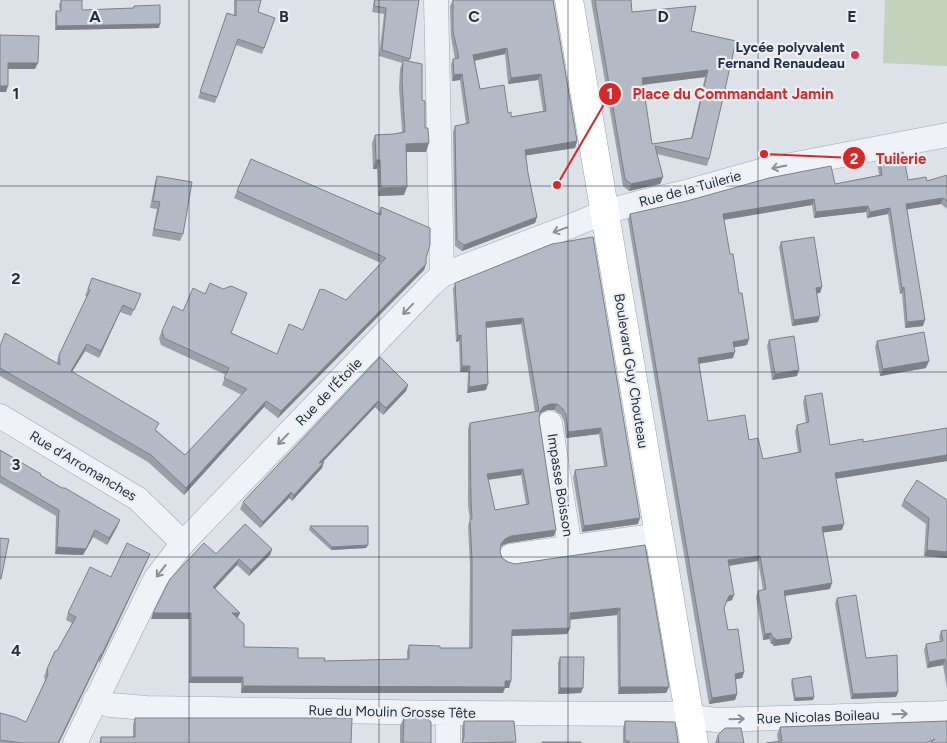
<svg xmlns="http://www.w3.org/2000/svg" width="947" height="743" viewBox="0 0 947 743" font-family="Figtree,sans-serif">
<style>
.green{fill:#c2d2bd}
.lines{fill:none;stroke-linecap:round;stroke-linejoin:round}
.minor-casing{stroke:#a2a8b2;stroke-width:25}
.major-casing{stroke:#9ba5b4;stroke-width:29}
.minor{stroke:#eff2f6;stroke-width:24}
.major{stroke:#fff;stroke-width:28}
.wall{fill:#9aa0a9;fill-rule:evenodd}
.shaded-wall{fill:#7d828a}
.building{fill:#b3bac5;stroke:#7d828a;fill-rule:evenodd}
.oneway{stroke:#8a909a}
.grid{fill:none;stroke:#252f3f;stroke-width:1;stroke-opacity:0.55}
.poi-dot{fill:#d7374f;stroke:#ecf0f5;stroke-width:2}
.labels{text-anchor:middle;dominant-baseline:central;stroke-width:4.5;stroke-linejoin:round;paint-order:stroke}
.poi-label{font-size:14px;font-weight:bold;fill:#252f3f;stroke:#ecf0f5;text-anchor:end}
.street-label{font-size:14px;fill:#252f3f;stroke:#ecf0f5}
.grid-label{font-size:16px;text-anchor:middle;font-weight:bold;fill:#252f3f;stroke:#ecf0f5;stroke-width:4.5;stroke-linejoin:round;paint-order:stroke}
.leader{fill:none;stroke:#d62828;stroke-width:2}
.callout-dot{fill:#d62828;stroke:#ecf0f5;stroke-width:2}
.mark-label{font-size:15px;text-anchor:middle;font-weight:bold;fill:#fff}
.callout-label{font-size:15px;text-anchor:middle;font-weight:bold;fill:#d62828;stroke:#ecf0f5;stroke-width:4.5;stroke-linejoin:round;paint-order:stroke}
</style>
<rect width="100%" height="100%" fill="#dde1e8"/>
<!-- green -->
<path class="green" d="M885 0H947V66L883 63Z"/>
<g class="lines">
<!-- minor casing -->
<g class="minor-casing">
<path id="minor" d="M436 0 442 275
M0 416 138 499 183 543
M550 423 570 547
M511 556 659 535
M95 700 110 705 146 708 448 713 671 714 716 720 947 713
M75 743 156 578 183 543 431 285 442 275 571 226 605 212 638 203 682 193 764 170 947 135
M448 743V713"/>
</g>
<!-- major casing -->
<g class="major-casing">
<path id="major" d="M569 0 694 743"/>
</g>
<!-- minor -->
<use href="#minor" class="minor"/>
<!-- major -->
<use href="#major" class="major"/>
</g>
<!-- wall -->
<path class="wall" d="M61 0 82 10 133 8 134 6 159 28 55 30V15L56 11H60L59 5Z
M234 0H261L258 12 275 18 262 54 236 45 215 103 198 98 227 13 234 15Z
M374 0H419L409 62 422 100 426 152H407L404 195 378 196 377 169H373L372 143 375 135 394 134 402 132 399 88 400 69 402 63 379 56 384 14 372 12Z
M453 0H553L577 141 575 148 526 155 528 173 537 217 535 223 462 251 455 246 453 132 455 126 466 124 460 80 452 81 451 65 453 59H455L451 37 450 6ZM505 54 508 84 538 80 543 111 511 117 508 113 480 89 475 61Z
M591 0H631L632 12 691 31 736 41 709 159 707 166 657 154 663 177 660 184 629 191 623 186ZM705 77 691 138 652 144 643 85Z
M879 157 908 180 927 181 947 176V209L941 204 907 209 923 326 905 328 902 293 900 294 888 214 867 218 866 212 814 218 812 205 724 220 730 254 749 339 747 345 734 347 733 358 699 364 708 421 749 440 763 459 798 452 795 431 797 425 806 423 803 402 805 396 830 445 863 442 947 428V461L836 479 842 530 823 532 830 589 785 596 792 638 789 644 773 646V644H771L769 639 763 640 756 597 758 591 763 590 758 561 729 566 732 600 726 602 724 608 728 630 744 672 742 678 735 679 737 694 735 700 709 704 628 220 630 214 835 184 879 175 877 162Z
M157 176 183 234 180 241 152 236 157 209 150 208 155 182Z
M237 191 378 214 381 207 426 258V264L424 270 278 418 264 407 184 495 148 462 0 376V346L57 363V361L59 355 87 297 85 296 92 278 141 294 131 316 120 312 99 358 85 351 72 372 156 430 185 455 242 395 222 385 226 375 161 345 159 338 162 331 232 333 277 354 303 330 346 300 381 263 234 198Z
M781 242 822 287 820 293H817L818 322 792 326 779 247Z
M552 244 638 524 582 532 573 477 575 470 604 466 599 434 566 438 564 421 561 415 554 410H547L541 413 539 415V419L554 536 509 543 503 545 500 548V552L502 558 508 562 515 564 645 545 669 687 666 693 618 694 617 615 570 619V628L567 634 512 636 509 688H505L503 693H241V683H189V619H151L216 554 272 549 270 555 249 576 237 565 215 588 238 618 244 647 298 658 324 661 407 659V651L409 645 440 648H469L470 566 468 525 470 521 468 506V429L470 423 535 412 521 324 486 328V390L467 393 468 372H460L459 341 456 342 453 289 455 283ZM521 475 526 504 495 510 488 480Z
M769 340 797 376 772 380 767 346Z
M877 341 926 368 880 376 875 347Z
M380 357 408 385 406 391 383 415 375 407 323 462 322 468 292 501 289 498 260 528 240 509 243 502Z
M0 450 40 475 117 527 107 545 93 537 83 555 55 554 56 516 0 483Z
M904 500H947V558L924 556 926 524 901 506Z
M310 526 366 548 331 550 309 530Z
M150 554 147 561 99 663V660L59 743H0V713L26 722 45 681 44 676 47 669 72 623 66 620 68 613 111 577Z
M837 598 866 658 898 692 896 697 851 699 835 603Z
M947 630V689L943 665 927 668 924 650 926 644 940 641 939 637 941 631Z
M560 657 581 693 558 694V663Z
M792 679 814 697 813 700 794 701 791 683Z
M404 717 431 743H400V726Z
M135 718 351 743H99L101 737H133V725Z
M464 721 515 743H462V727Z
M625 721 678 743H623V728Z
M947 721 778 742 777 734 780 727Z
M718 735 744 743H715Z"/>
<!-- shaded-wall -->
<path class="shaded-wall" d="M160 24 159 28 55 30 57 26Z
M507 48 505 54 471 61 473 55Z
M8 63H38L35 69H6Z
M708 70 705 77 639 85 642 78Z
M462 74 460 80 452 81 454 75Z
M541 74 538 80 508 84 511 78Z
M0 86H8L6 92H0Z
M577 141 575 148 523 156 525 150Z
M429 143 426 152H403L406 144Z
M376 160H380L377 169H373Z
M663 177 660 184 629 191 631 184Z
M407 187 404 195 378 196 381 188Z
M943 198 941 204 904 210 906 204Z
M814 199 812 205 721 220 723 214Z
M868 206 866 212 814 218 816 212Z
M890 208 888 214 867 218 870 212Z
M537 217 535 223 462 251 464 245Z
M426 264 424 270 278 418 281 411Z
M822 287 820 293 814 294 816 288Z
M904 287 902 293 900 294 902 288Z
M123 305 120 312 99 358 101 351Z
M820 316 818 322 792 326 794 320Z
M523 318 521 324 484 328 486 322Z
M925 320 923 326 905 328 907 322Z
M461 335 459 341 456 342 458 336Z
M749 339 747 345 731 348 733 342Z
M87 344 85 351 68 378 71 371Z
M735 352 733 358 696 364 698 358Z
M929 361 926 368 880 376 883 369Z
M462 366H470L468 372H460Z
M799 370 797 376 772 380 775 374Z
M488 384 486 390 467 393 469 387Z
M408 385 406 391 383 415 386 408Z
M266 401 264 407 184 495 186 488Z
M378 401 375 407 316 469 319 463Z
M550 404H557L554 410H547L541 413 537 418 540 412 543 407Z
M601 428 599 434 566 438 568 432Z
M947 455V461L833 479 835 473Z
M324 462 322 468 292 501 294 495Z
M523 469 521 475 485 480 487 474Z
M291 492 289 498 260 528 263 522Z
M640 518 638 524 582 532 584 526Z
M120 520 117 527 107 545 109 538Z
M844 524 842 530 820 533 822 527Z
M95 530 93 537 83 555 55 554 57 547Z
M556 530 554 536 509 543 503 545 498 550 501 544 505 539 511 536Z
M368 545 366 548 331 550 332 547Z
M272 549 270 555 249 576 251 570Z
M927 550 947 552V558L924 556Z
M150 554 147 561 99 663 101 656Z
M760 556 758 561 726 566 728 560Z
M239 559 237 565 211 593 213 587Z
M832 583 830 589 782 596 784 591Z
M734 595 732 600 726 602 729 596Z
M620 608 617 615 568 620 570 613Z
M153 613H191L189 619H151Z
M232 613H240L237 619Z
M570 628 567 634 509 636 512 630Z
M771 633 769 639 763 640 765 634Z
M773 638H775L773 644H771Z
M792 638 789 644 773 646 775 640Z
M101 654 99 660 59 743H58Z
M945 659 943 665 927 668 929 662Z
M744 672 742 678 733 680 735 674Z
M191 677H243L241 683H189Z
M511 681 509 688H505L503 693H241L243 686Z
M620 687H669L666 693 618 694Z
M560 688H583L581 693 558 694Z
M898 692 896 697 851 699 853 694Z
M737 694 735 700 709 704 712 698Z
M814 697 813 700 794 701 795 698Z"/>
<!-- building -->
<path class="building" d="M61 0H82V10L134 8V6L160 5V24L57 26 56 11H61Z
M236 0H261L258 12 275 18 264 48 238 39 217 97 200 92 227 13 236 16Z
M375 0H419L410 59 382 50 386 8 374 6Z
M453 0H553L577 141 525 150 528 173 537 217 464 245 457 240 455 126 469 123 462 74 454 75 453 59 459 58 453 31ZM507 48 511 78 541 74 546 111 511 117V112L508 113 504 85 480 89 473 55Z
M595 0H631L632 12 696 6 691 31 736 41 709 159 655 146 663 177 631 184 625 179ZM708 70 692 138 652 144 642 78Z
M0 35 39 36 38 63H8V86H0Z
M403 60 422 64V100L425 101V128H428L429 143 406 144 407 187 381 188 380 160H376L375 135 394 134 405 132 402 80Z
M903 152 908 180 926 177 927 181 947 175V201L943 198 906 204 925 320 907 322 904 287 902 288 890 208 870 212 868 206 816 212 814 199 723 214 730 254H733L739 293H742L749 339 733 342 735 352 698 358 708 421 745 415 749 440 758 438 763 459 801 452 797 425 809 422 805 396 822 393 830 445 863 439V442L947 428V455L835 473 844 524 822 527 832 583 784 591 792 638 775 640V638H773L771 633 765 634 758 591 766 589 760 556 728 560 734 595 729 596 724 608 728 630 738 629 744 672 735 674 737 694 712 698 630 214 687 201 769 178 831 166 835 184 882 175 879 157Z
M251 159 381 215V207L430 228V245L426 258V264L281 411 266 401 186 488 151 455 0 368V346L5 333 60 365 59 355 90 290 88 289 92 278 141 294 134 310 123 305 101 351 87 344 71 371 159 423 155 430 185 455 247 389 224 378 229 368 164 338 162 331 173 306 183 311 193 288 205 294 210 283 223 289 231 286 247 293 231 333 277 354 289 324 303 330 320 289 322 290 323 289 346 300 386 258 237 191Z
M157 176 192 182 183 234 154 229 160 202 153 201Z
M593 237 640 518 584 526 575 470 607 466 601 428 568 432 566 415 563 409 557 404H550L543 407 540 412 539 419 556 530 511 536 505 539 501 544 500 552 502 558 508 562 515 564 645 545 669 687H620V608L570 613V628L512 630 511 681H505V687L243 686V677H191V613H153L170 579 204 543 216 554 245 524 272 549 251 570 239 559 213 587 240 613H232L244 624V647L298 648V658H325L324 661 409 659V645L440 646V648H472V560L470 519H472L471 500 470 423 539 411 523 318 486 322 488 384 469 387 470 366H462L461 335 458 336 455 283 552 244ZM523 469 529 504 495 510 487 474Z
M814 237 822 287 816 288 820 316 794 320 781 242Z
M924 332 929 361 883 369 877 341Z
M794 336 799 370 775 374 769 340Z
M380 357 408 385 386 408 378 401 319 463 324 462 294 495 291 492 263 522 243 502Z
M0 450 41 474 40 475 62 488H65L120 520 109 538 95 530 86 549 57 547 59 510 0 476Z
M917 480 947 500V552L927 550 929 518 904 500Z
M310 526H368V545L332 547Z
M0 538 9 539 1 579H0Z
M127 543 150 554 103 652 101 656V654L58 743H22L0 740V713L15 717 26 722 48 675 47 669 55 651H57L76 617 68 613 90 567 111 577Z
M856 595 866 658 897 655 898 692 853 694 837 598Z
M947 630V669L945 659 929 662 926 644 943 641 941 631Z
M560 657H584L583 688H560Z
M811 676 814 697 795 698 792 679Z
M404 717 427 718 431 722V743H403Z
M135 718H352L351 743H101V737H135Z
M464 721H514L516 742 462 743 464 737Z
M625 721 675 722 678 743H629V741H625Z
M947 721V743H930L935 739 926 743H766L782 741 780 727Z
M725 728H741L744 743H719L718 735Z
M542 742H581V743H542Z"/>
<!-- one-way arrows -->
<defs><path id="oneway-shaft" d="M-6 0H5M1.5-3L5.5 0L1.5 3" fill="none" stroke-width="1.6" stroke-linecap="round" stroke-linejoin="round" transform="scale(1.25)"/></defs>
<g class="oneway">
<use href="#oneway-shaft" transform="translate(779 167) rotate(169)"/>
<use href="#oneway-shaft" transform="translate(560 230) rotate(160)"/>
<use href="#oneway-shaft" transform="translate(408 309) rotate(134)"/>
<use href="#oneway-shaft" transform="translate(283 439) rotate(134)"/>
<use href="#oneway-shaft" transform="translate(161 571) rotate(128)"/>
<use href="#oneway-shaft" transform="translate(900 714) rotate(-2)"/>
<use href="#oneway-shaft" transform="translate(737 719) rotate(-2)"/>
</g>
<!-- grid -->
<path class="grid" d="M189 0V743M379 0V743M568 0V743M758 0V743M0 186H947M0 372H947M0 557H947"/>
<!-- markers -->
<circle class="poi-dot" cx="855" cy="55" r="5"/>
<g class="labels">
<!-- poi labels -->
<g class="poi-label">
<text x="845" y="47">Lycée polyvalent<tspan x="845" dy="16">Fernand Renaudeau</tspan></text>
</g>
<!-- street labels -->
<g class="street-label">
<text transform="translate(690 189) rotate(-15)">Rue de la Tuilerie</text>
<text transform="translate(631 371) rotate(81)">Boulevard Guy Chouteau</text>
<text transform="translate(329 392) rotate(-46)">Rue de l’Étoile</text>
<text transform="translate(83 466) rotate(31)">Rue d’Arromanches</text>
<text transform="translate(560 485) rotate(81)">Impasse Boisson</text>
<text transform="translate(392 712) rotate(1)">Rue du Moulin Grosse Tête</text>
<text transform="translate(818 717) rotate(-2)">Rue Nicolas Boileau</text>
</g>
</g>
<g class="grid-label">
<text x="95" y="22">A</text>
<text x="284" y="22">B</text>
<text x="474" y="22">C</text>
<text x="663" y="22">D</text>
<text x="852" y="22">E</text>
<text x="16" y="99">1</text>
<text x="16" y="284">2</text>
<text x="16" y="470">3</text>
<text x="16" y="656">4</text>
</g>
<!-- callouts -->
<path class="leader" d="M557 185L610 94M764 154L854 158"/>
<g class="callout-dot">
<circle cx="557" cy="185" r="5"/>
<circle cx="764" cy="154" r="5"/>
<circle cx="610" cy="94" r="12"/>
<circle cx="854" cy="158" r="12"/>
</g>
<g class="mark-label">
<text x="610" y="99">1</text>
<text x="854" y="164">2</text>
</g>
<g class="callout-label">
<text x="733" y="99">Place du Commandant Jamin</text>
<text x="901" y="164">Tuilerie</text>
</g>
</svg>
